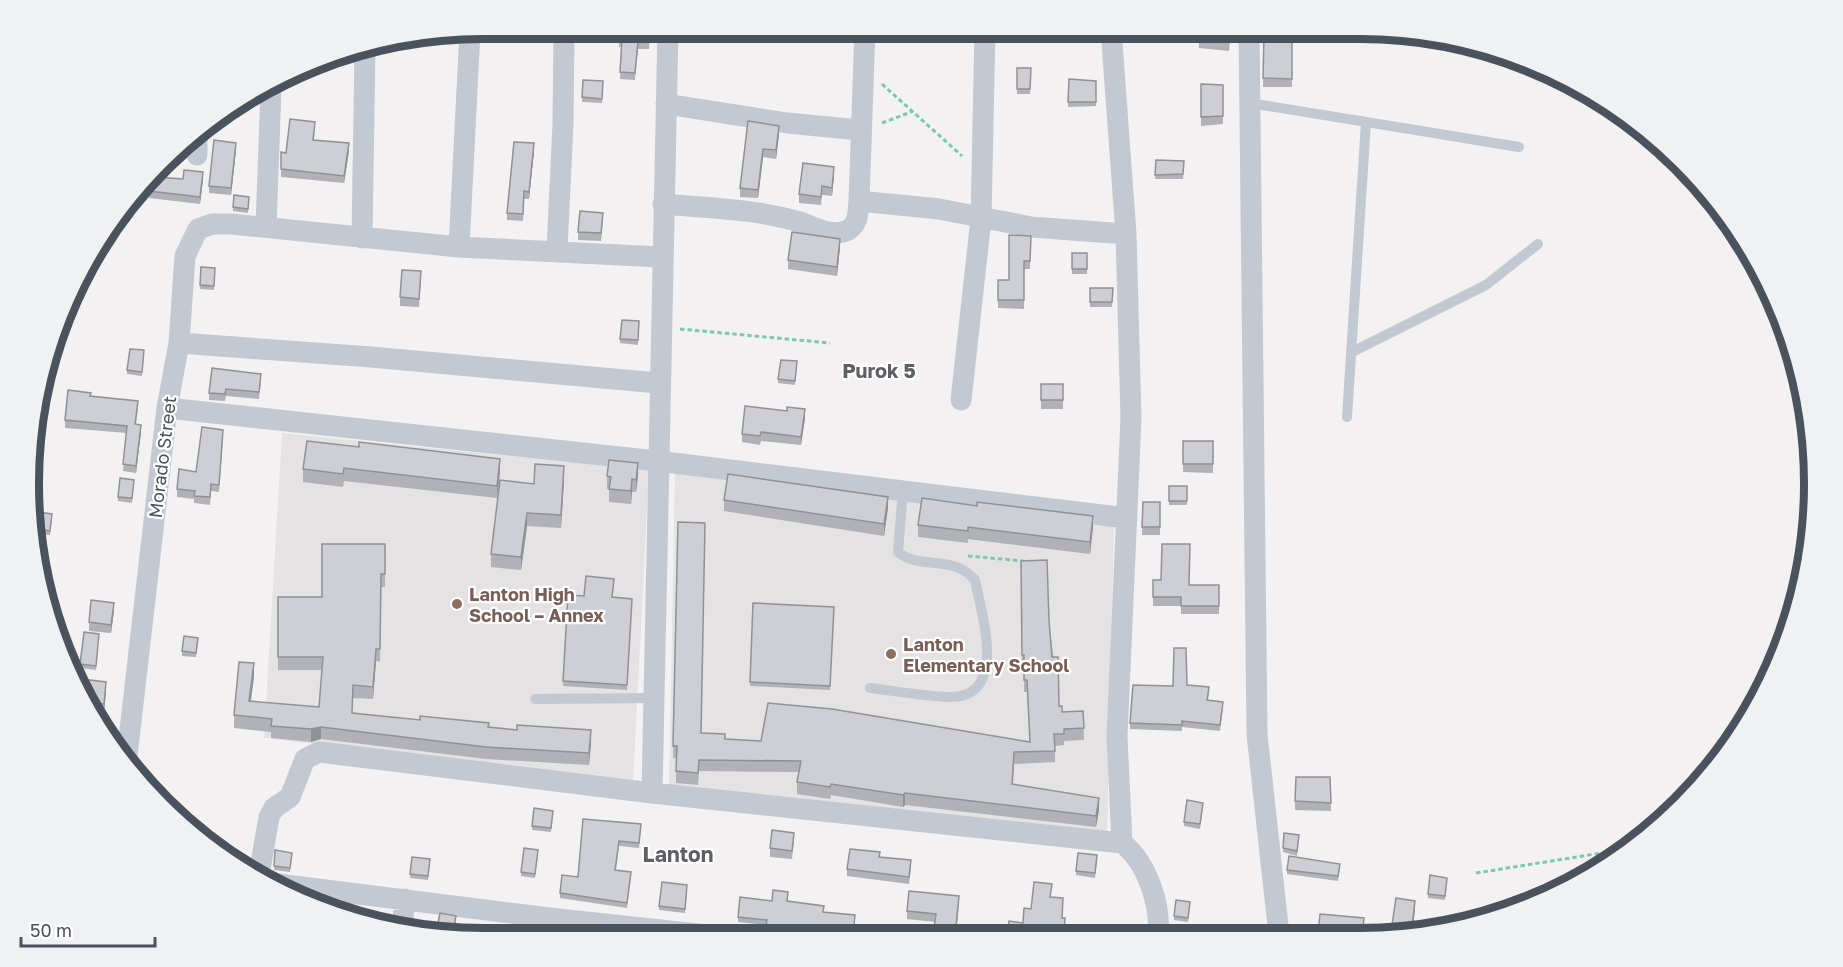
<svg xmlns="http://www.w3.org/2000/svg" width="1843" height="967" viewBox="0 0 1843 967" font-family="'Golos Text',sans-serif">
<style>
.education{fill:#e4e2e2}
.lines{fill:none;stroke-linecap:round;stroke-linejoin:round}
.path{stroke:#7bcbab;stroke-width:3;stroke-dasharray:4.5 3;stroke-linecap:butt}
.lane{stroke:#c2c9d2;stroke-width:10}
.street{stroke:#c2c9d2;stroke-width:21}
.wall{fill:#b1b2b7}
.shaded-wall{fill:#909195}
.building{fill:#cecfd5;stroke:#909195;stroke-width:1.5}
.education-dot{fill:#8d6e63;stroke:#fff;stroke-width:2}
.labels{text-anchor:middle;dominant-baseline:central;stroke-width:4.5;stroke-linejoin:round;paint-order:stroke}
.street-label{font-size:18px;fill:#49525d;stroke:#fff}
.education-label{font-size:18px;font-weight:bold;fill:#785e54;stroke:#fff;text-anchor:start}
.neighbourhood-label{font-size:20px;font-weight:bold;fill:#5d6065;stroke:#fff}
.quarter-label{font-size:21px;font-weight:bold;fill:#5d6065;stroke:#fff}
.rim{fill:none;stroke:#49525d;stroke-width:8}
</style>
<rect width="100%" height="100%" fill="#f3f1f1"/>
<!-- education -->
<path class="education" d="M282 433 649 470 633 782 264 738Z
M675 473 1114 522 1107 836 669 786Z"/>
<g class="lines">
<!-- path -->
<path class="path" d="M882 84 962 156
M882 123 911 112
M680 329 830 343
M968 556 1024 561
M1476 873 1627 849"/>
<!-- lane -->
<path class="lane" d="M1250 103 1519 147
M1352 352 1486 285 1538 244
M1347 417 1366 122
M870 688C895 691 922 696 948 697 1009 699 982 616 975 580 952 553 920 571 898 552L903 491
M535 699 654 698"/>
<!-- street -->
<path class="street" d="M865 29 859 201 939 209 1031 227 1126 234
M1111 29 1126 234 1131 418 1117 737 1122 843C1147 862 1161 905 1158 935
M1249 29 1257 734 1279 935
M666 104 787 123 860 130
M197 133V155
M663 204C709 208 756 209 800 222 815 227 832 238 848 230 859 224 858 211 859 201
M266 227 271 88
M362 238 365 48
M459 247 470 31
M557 250 563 124 564 29
M179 343 371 357 658 383
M961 400 981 219 985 29
M167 408 657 461 1127 518
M127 756 167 408 179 343 185 256 198 229 212 224H231L459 247 661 257
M652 793 668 29
M259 875 269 817 274 808 290 797 305 759 319 752 652 793 1122 843
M270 883 558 919 726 937
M402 929 405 899"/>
</g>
<!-- wall -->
<path class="wall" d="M620 29H650L649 49H638L635 80 620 79 621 47H619Z
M1006 29H1012L1011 34H1006Z
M1231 29 1229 51 1199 48V39Z
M1264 36 1292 37V87H1263Z
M1017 68H1031L1030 94H1017Z
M1069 79 1096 81V106L1068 107Z
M583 80 603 81 602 103 582 102Z
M1201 84 1223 85V124L1201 126Z
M748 121 779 135 776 159 763 157 758 198 740 197V188Z
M315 129 314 140 349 151 344 183 281 177V152L286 153Z
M236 150 231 195 209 193V186Z
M534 151 529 199H524L523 221 507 220V213Z
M1156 160 1184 161 1183 179H1155Z
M834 175 832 196 822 195 821 205 799 203V194Z
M203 179 200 204 149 198V184Z
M249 201 248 213 233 211V207Z
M603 221 601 241 578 240V232Z
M1031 236 1030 269H1024V309L998 308V280H1009Z
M840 247 837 276 788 269V260Z
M1072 253H1087V274H1072Z
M201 267 215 268 214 290 200 289Z
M421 280 419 307 400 306V297Z
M1090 288H1113L1112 307H1090Z
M622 320 639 321 638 345 620 343Z
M144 355 142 376 127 374V370Z
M797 366 795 385 778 383V379Z
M261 381 259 399 226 396 225 401 209 400V393Z
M1041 384H1063V409H1041Z
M91 396 138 408 136 424 141 432 136 473 123 471 127 433 65 428V420Z
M805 418 801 445 761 441 760 445 742 442V434Z
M223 437 219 492 211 491 210 505 194 503V499L177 497V489L196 472Z
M307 441 500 472 497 498 344 481 343 487 303 482V469Z
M1183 441H1213V473L1183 472Z
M607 476H638L636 492H632L631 504 609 502V489H607Z
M564 479 561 528 527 526 521 570 491 567V554L534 484Z
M134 484 132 503 118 501V497Z
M1169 486H1187V505H1169Z
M724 500 888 508 884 536 724 511Z
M1143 502H1160V535H1142Z
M52 518 50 535 36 534V529Z
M678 522 701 733 725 739 761 741 1030 742 1027 692H1024V667H1022L1021 561 1049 621 1059 706 1062 712 1083 711 1084 740 1064 741V745L1055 746V762L1014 764 1013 784 1099 810 1096 827 905 805 903 807 831 795 830 799 797 794V782L799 772 699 771 698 785 676 783V758H673Z
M918 525 1093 527 1090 554 968 539V543L918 537Z
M385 544V587H381L380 662 376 661 373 699 353 698 352 713 489 727 591 742 589 765 486 759 321 739 311 742 271 738V732L234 728V715L254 676 251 701 319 707 322 670H278V597H322Z
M1153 580 1189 585H1219V614H1181V606H1153Z
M614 584 612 598 632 599 627 690 563 686 568 595 584 596Z
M753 603 834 607 830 690 750 686Z
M114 611 111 633 89 631V622Z
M99 634 96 670 80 668V664Z
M198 642 196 657 182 656V651Z
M1187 685 1209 693 1208 700 1223 708 1220 731 1182 727V731L1130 729V723L1173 686Z
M80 691H106L104 712 94 711Z
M1330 777 1331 811 1295 810V801Z
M1203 807 1200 829 1184 826V822Z
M553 815 551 832 532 830V826Z
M583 819 641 829 639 848 619 846 616 870 631 877 627 908 560 898V893L578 877Z
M1299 839 1297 856 1283 852V848Z
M794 841 792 859 770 857V848Z
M538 854 535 878 521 876V872Z
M292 857 290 872 274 870V866Z
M880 857 911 867 909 884 847 876V869Z
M1097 860 1095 878 1076 875V871Z
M430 863 428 880 410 878V874Z
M1340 868 1338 881 1287 874V870Z
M1447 882 1445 900 1428 898V894Z
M687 889 685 913 659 910V906Z
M772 901 787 902 855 921 853 936H797V933L766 930V925L738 922V917Z
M959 904 956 936H933L935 922 907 919V911Z
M1190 906 1188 922 1174 920V916Z
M1415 909 1412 935 1392 933V925Z
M456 921 454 932 460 938 437 933V928Z"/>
<!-- shaded-wall -->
<path class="shaded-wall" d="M779 126V135L776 159V150Z
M236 143V150L231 195V188Z
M349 143V151L344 183V176Z
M534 143V151L529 199V192Z
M763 149V157L758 198V190Z
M834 167V175L832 196V188Z
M203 172V179L200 204V197Z
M840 239V247L837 276V267Z
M805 409V418L801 445V437Z
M141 425V432L136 473V466Z
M500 459V472L497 498V486Z
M638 463V476L636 492V480Z
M564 466V479L561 528V515Z
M632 479V492L631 504V491Z
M888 497V508L884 536V524Z
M527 513V526L521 570V557Z
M1093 516V527L1090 554V542Z
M114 603V611L111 633V625Z
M376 649V661L373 699V687Z
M254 663V676L249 713V701Z
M106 682V691L104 712V704Z
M321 727V739L311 742V729Z
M591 730V742L589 765V753Z
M905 793V805L903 807V795Z
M1099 798V810L1096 827V816Z
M959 896 956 936H955Z
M1415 901V909L1412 935V927Z"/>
<!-- building -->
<path class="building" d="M620 29H650L649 42 638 41 635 73 620 72 622 40H619Z
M1200 29H1230L1229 42 1199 39Z
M1264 36 1292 37V79L1263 78Z
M1017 68H1031L1030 89H1017Z
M1069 79 1096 81V102H1068Z
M583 80 603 81 602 99 582 97Z
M1201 84 1223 85V116L1201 117Z
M290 119 315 122 313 140 349 143 344 176 281 169V152L286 153Z
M748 121 779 126 776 150 763 149 758 190 740 188Z
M214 140 236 143 231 188 209 186Z
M514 142 534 143 529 192 524 191 523 214 507 213Z
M1156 160 1184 161 1183 174 1155 175Z
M803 163 834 167 832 188 822 186 821 197 799 194Z
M184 170 203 172 200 197 149 191V184L156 177 183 179Z
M234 195 249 197 248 209 233 207Z
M580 211 603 213 601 233 578 232Z
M792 232 840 239 837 267 788 260Z
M1009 235 1031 236 1030 261H1024V300H998V280H1009Z
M1072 253H1087V269H1072Z
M201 267 215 268 214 286 200 285Z
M402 270 421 271 419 299 400 297Z
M1090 288H1113L1112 302H1090Z
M622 320 639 321 638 340 620 339Z
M130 349 144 350 142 372 127 370Z
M781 360 797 361 795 381 778 379Z
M212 368 261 374 259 392 226 389 225 394 209 393Z
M1041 384H1063V400H1041Z
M68 390 91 393 90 396 138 401 135 424 141 425 136 466 123 464 127 426 65 420Z
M745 406 787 411V407L805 409 801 437 761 432 760 436 742 434Z
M202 427 223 430 219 485 211 484 210 497 194 496 195 491 177 489 179 469 196 472Z
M307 441 359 447V442L500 459 497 486 344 468 343 474 303 469Z
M1183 441H1213V464H1183Z
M609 460 638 463 636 480 632 479 631 491 609 489 611 477 607 476Z
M535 464 564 466 561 515 527 513 521 557 491 554 500 480 534 484Z
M728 474 888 497 884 524 724 500Z
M120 478 134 480 132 498 118 497Z
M1169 486H1187V501H1169Z
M922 498 977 506V502L1093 516 1090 542 968 527V531L918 525Z
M1143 502H1160V527H1142Z
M38 512 52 514 50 531 36 529Z
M678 522 705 523 701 733 725 734V739L761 741 768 703 832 709 1030 742 1027 680H1024V655H1022L1021 561 1047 560 1049 621 1052 657H1058L1059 706H1062V712L1083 711 1084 728 1064 729V734H1054L1055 751 1014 752 1012 784 1099 798 1096 816 905 793 903 795 831 784 830 787 797 782 801 761 699 760 698 773 676 771 677 746H673Z
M322 544H385V574H381L380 649H376L373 687 353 685 352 713 420 720V716L489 723 488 727 517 730V725L591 730 589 753 486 747 321 727 311 729 271 726 272 719 234 715 239 662 254 663 249 701 319 707 323 657H278V597H322Z
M1162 544H1190L1189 585H1219V606H1181V597H1153V580H1161Z
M586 576 614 579 612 597 632 599 627 685 563 681 568 595 584 596Z
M91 600 114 603 111 625 89 622Z
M753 603 834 607 830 686 750 682Z
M84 632 99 634 96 666 80 664Z
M184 636 198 638 196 653 182 651Z
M1174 648H1186L1187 685 1209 687 1207 700 1223 702 1220 725 1182 721V725L1130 723 1133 685 1173 686Z
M82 679 106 682 104 704 88 702 80 691Z
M1296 777H1330L1331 803 1295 801Z
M1187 800 1203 803 1200 824 1184 822Z
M534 808 553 811 551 828 532 826Z
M583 819 641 824 639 843 619 841 615 870 631 872 627 903 560 893 562 875 578 877Z
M772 830 794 833 792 851 770 848Z
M1284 833 1299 835 1297 851 1283 848Z
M524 848 538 850 535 874 521 872Z
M850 849 880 852 879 857 911 860 909 877 847 869Z
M275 850 292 853 290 868 274 866Z
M1078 853 1097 855 1095 873 1076 871Z
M1289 856 1340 864 1338 876 1287 870Z
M412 857 430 859 428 876 410 874Z
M1430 875 1447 878 1445 896 1428 894Z
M662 882 687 885 685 909 659 906Z
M1034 882 1052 884 1050 897 1063 898 1062 918H1065L1064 933H1071V936H987L988 928 1008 930 1009 921 1023 923 1024 908 1031 909Z
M773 890 788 892 787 901 824 906 823 912 855 915 853 934 797 931V928L766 925 767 920 738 917 740 897 772 901Z
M909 891 959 896 955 936 933 935 936 914 907 911Z
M1396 898 1415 901 1412 927 1392 925Z
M1176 900 1190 902 1188 918 1174 916Z
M440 913 456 916 453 931 437 928Z
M1320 914 1364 918 1362 935H1327L1318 934Z
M441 930 460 933 459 938 440 935Z"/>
<!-- markers -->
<g class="education-dot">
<circle cx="457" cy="604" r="6"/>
<circle cx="891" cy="654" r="6"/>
</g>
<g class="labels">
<!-- street labels -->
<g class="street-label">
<text transform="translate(162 457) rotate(-83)">Morado Street</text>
</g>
<!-- education labels -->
<g class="education-label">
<text x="469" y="594">Lanton High<tspan x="469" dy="21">School – Annex</tspan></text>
<text x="903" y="644">Lanton<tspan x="903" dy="21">Elementary School</tspan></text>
</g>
<!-- neighbourhood labels -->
<g class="neighbourhood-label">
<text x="879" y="370">Purok 5</text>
</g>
<!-- quarter labels -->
<g class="quarter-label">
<text x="678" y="854">Lanton</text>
</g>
</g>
<!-- crop -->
<path d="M0 0H1843V967H0ZM483 39H1360A444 444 0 0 1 1804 483V484A444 444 0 0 1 1360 928H483A444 444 0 0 1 39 484V483A444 444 0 0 1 483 39Z" fill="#f0f1f2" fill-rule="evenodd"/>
<path class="rim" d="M483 39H1360A444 444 0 0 1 1804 483V484A444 444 0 0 1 1360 928H483A444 444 0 0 1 39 484V483A444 444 0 0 1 483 39Z"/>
<!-- scale -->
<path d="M21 937v9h134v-9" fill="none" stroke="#49525d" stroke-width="3"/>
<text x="30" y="937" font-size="18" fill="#49525d" stroke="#ffffff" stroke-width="4.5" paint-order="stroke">50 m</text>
</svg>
